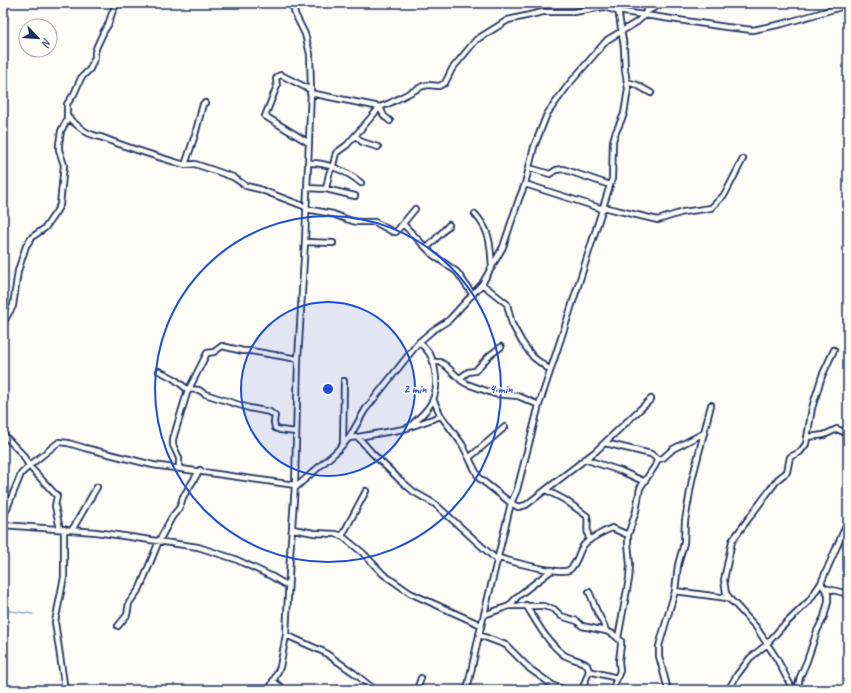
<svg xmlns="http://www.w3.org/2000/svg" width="851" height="693" viewBox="0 0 851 693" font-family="Caveat,sans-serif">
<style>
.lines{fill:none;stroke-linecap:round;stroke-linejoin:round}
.stream{stroke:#6588b6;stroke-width:1}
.minor-casing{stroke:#1b2f5e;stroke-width:8}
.minor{stroke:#fdfcf7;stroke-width:4.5}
.ring{fill:none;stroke:#1d4ed8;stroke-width:2}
.centre{fill:#1d4ed8;stroke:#fdfcf7;stroke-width:2}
.ring-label{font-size:12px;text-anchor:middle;font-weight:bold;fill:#1d4ed8;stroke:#fdfcf7;stroke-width:3;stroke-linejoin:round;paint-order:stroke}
</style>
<rect width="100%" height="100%" fill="#fdfcf7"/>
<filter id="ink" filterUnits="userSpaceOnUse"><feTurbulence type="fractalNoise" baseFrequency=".025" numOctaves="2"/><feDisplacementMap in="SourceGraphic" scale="8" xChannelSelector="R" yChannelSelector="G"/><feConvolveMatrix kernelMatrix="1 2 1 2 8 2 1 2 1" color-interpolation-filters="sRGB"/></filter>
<g filter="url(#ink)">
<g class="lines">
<!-- stream -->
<path class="stream" d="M3 610 33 614"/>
<!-- minor casing -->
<g class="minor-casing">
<path id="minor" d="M601 3 604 7 617 11 726 27 753 30 782 24 848 5
M646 12 663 3
M627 82 637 85 651 93
M310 93 380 107 390 103 423 86 428 85 439 86 445 83 452 69 476 40 508 20 543 12H574L604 7
M67 116C70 120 84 131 88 133 92 135 101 137 106 139 131 149 158 157 185 165L195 164 210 169 233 177 246 186 259 189 306 207
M356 136 362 142 378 147
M309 143 265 116 277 86 276 79 278 76 281 75 311 90
M308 163C326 162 347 171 361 183
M185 165 195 135 203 104 205 103
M529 169H533L550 174 556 170 563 169 610 185
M525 184 603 209
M307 188 326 189 355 196
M326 189 329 174 333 165 336 153 347 145 380 107 384 116 390 121
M603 207 658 220 683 212 711 208 725 194 743 159
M306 209 333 214 346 219 356 222H375L393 232H396L415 209
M475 214C491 232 490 244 492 267
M403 224 433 255 457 272 473 295
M305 242 333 243
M427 248 449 225
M482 284 507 304 512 324 522 342 533 357 550 370
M3 323 13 306 18 271 26 246 32 237 45 228 56 212 60 205 64 165 59 150V144L61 131 67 120V104L74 94 81 78 90 69 95 57V52L97 46 104 31 108 25 112 13 117 3
M434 362H440L445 365 462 381 467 384 495 394 518 396 539 405
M159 371 173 378 187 389 199 390 205 394 249 408 270 412 275 416 274 422 275 428 280 430 296 432
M460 378 468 372 475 371 490 355 501 347
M433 399 441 416 462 444 479 478 511 503 518 507 526 505 596 451 651 399
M409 427C429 410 440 398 435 371 433 357 430 352 419 342
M3 434 23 455 29 466 57 496 55 506 60 529
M358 437 404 429 441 416
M808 437 824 435 837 429 848 434
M349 438 358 437 372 453 399 479 414 492 435 504 498 561
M605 443 651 454 656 458 657 460
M343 444 344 381
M469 458 505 427
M584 459 621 471 643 481
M179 468V458L173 445V439L187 393 207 353 214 352 222 346 243 351H251L298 359
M295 488 336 452 349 438 365 410 419 342 432 331 449 320 482 284 503 247 519 199 525 184 534 147 547 114 569 84 607 40 637 22 645 15 648 3
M546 490 565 500 587 516C589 524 585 533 590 540
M3 518 21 474 29 466 59 442 68 443 85 448 153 465 295 485
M3 525 96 532 198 547 235 559 271 576 288 586
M64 529V577L55 622 65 690
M293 529 314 533 336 534 342 536 363 553 383 574 410 593 481 625
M72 530 97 487
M342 536 366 491
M499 558C510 561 560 575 569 570 577 565 578 553 583 546 589 538 603 532 612 528L628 535
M825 588 848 594
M675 591 727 598 734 603 756 627 777 659 793 690
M589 592C592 597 593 602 595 607 599 617 603 620 606 631
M731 600 726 593 724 580 732 541 778 479 787 472 790 457 800 452 806 444 812 408 822 376 834 350
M526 605C537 623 547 642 564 655 571 659 580 660 587 665L589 671 582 690
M509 606 518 596 552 570
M484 615 509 606H543L554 609 561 616 577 621 582 626 606 631 613 634 621 641V645L619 661 620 671 612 690
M118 626 127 615 129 603 140 588 159 541 172 517 180 507 183 497 200 470
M286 635 324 652 354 673 375 690
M479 635 506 645 530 669 554 686 567 690
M618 638 629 579 630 565 628 543V535L636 511 640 488 655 466 657 460 663 458 673 449 704 433
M589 671 617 678
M273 681 285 690
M269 690 280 667 286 635 290 556 295 485 298 359 305 242 311 90 310 54 305 34 295 14 292 3
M420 690 418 687 421 678
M467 690 479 635 511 503 517 490 539 405 569 314 612 179 613 141 615 134 624 114 628 89 625 70 624 47 617 3
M668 690 659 656V646L675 591 678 565 684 543 685 521 692 480 711 405
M725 690 730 687 737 675 750 658 766 645 781 628 809 601 821 583 848 521
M797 690 800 677 807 661 817 631 824 617 828 602V594L821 583"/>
</g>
<!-- minor -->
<use href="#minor" class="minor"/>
</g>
</g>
<!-- distance rings -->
<circle cx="328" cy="389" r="87" fill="#1d4ed8" fill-opacity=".12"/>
<g class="ring">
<circle cx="328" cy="389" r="87"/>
<circle cx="328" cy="389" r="173"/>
</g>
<circle cx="328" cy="389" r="6" class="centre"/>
<g class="ring-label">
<text x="415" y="393">2 min</text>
<text x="501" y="393">4 min</text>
</g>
<!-- margin -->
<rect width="851" height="693" fill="none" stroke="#fdfcf7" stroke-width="16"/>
<rect x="8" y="8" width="835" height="677" fill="none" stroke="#1b2f5e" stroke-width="1.5" filter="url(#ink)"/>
<!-- north arrow -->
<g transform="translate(38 38) rotate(115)"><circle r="19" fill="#fdfcf7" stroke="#a3aaba"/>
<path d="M0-3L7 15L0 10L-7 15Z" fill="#1b2f5e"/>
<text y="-6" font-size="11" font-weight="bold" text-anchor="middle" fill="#1b2f5e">N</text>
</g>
</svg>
